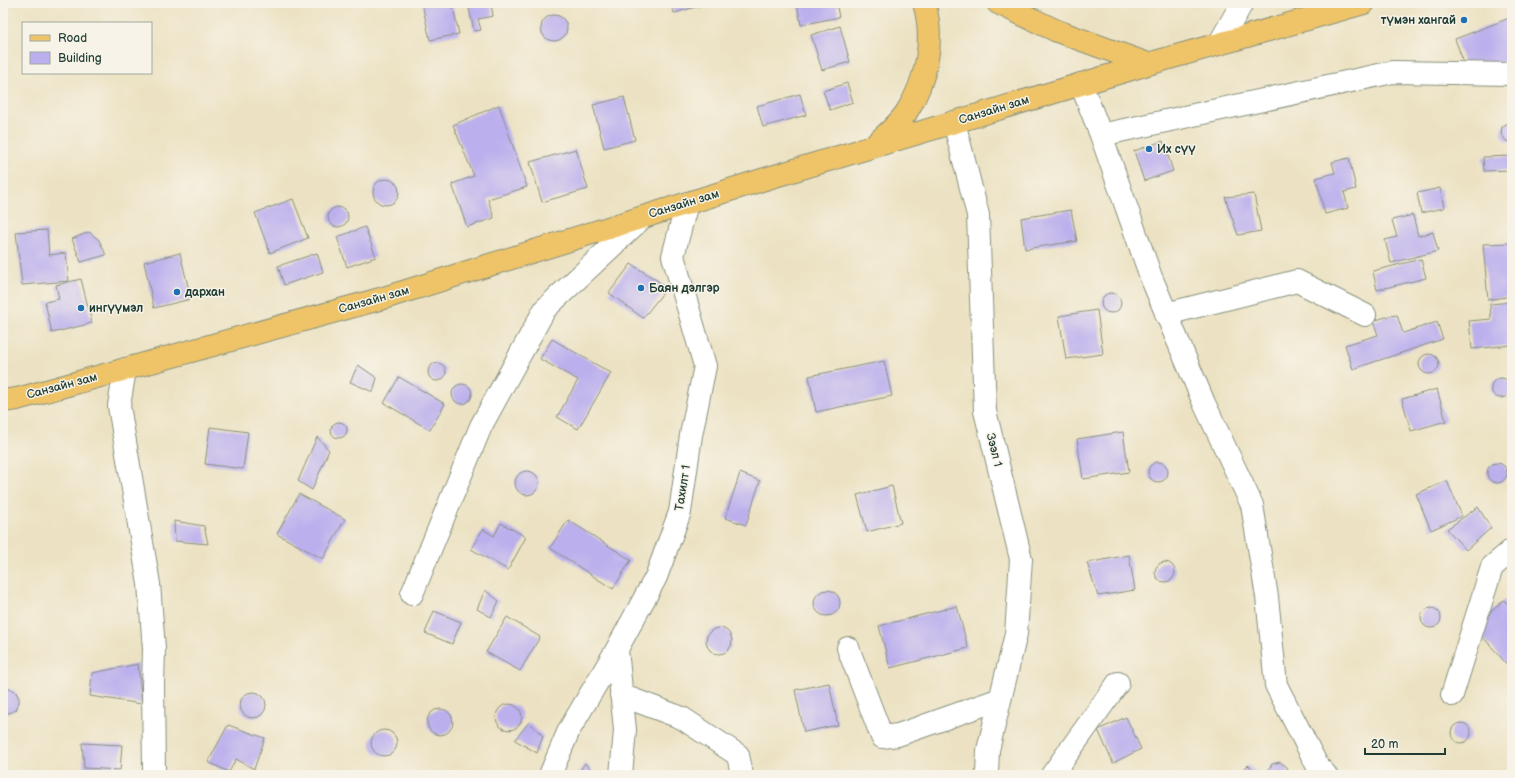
<svg xmlns="http://www.w3.org/2000/svg" width="1515" height="778" viewBox="0 0 1515 778" font-family="'Balsamiq Sans',sans-serif">
<style>
.building{fill:#bbafed}
.lines{fill:none;stroke-linecap:round;stroke-linejoin:round}
.minor-casing{stroke:#86907c;stroke-width:24}
.major-casing{stroke:#86907c;stroke-width:24}
.minor{stroke:#fff;stroke-width:22}
.major{stroke:#efc469;stroke-width:22}
.poi-dot{fill:#1f6fb2;stroke:#f7f3e8;stroke-width:1.5}
.labels{text-anchor:middle;dominant-baseline:central;stroke-width:3;stroke-linejoin:round;paint-order:stroke}
.poi-label{font-size:12px;font-weight:bold;fill:#1f3d34;stroke:#f7f3e8;text-anchor:start}
.street-label{font-size:12px;fill:#1f3d34;stroke:#f7f3e8}
</style>
<rect width="100%" height="100%" fill="#f7f3e8"/>
<filter id="ink" filterUnits="userSpaceOnUse"><feTurbulence type="fractalNoise" baseFrequency=".025" numOctaves="2"/><feDisplacementMap in="SourceGraphic" scale="8" xChannelSelector="R" yChannelSelector="G"/><feConvolveMatrix kernelMatrix="1 2 1 2 8 2 1 2 1" color-interpolation-filters="sRGB"/></filter>
<filter id="wash" filterUnits="userSpaceOnUse"><feTurbulence type="fractalNoise" baseFrequency=".012" numOctaves="4" result="noise"/><feDisplacementMap in="SourceGraphic" scale="16" xChannelSelector="R" yChannelSelector="G"/><feGaussianBlur stdDeviation="0.9" result="paint"/><feColorMatrix in="noise" values="0 0 0 0 0 0 0 0 0 0 0 0 0 0 0 0 0 1.4 0 .05"/><feComposite in="paint" operator="in"/></filter>
<g filter="url(#wash)">
<rect width="100%" height="100%" fill="#ece2c3"/>
<g id="blocks">
<!-- building -->
<path class="building" d="M427 3H452L459 34 430 40 422 4Z
M468 3H491L493 16 478 19 481 30 474 31Z
M671 3H702L703 5 674 13Z
M797 3H836L839 17 801 25Z
M541 28a13 13 0 1 1 26 0a13 13 0 1 1-26 0Z
M1512 17V62L1465 66 1455 39Z
M840 26 850 62 822 70 811 35Z
M847 83 853 102 830 110 823 91Z
M800 94 806 115 763 127 757 106Z
M624 97 635 140 604 148 593 105Z
M499 105 527 187 488 199 494 218 467 227 452 184 474 176 453 125Z
M1509 122H1512V142L1506 141 1501 134 1502 127Z
M1163 141 1173 171 1144 181 1134 151Z
M576 149 588 189 542 202 530 162Z
M1512 156V170L1484 171 1483 157Z
M1349 158 1356 189 1344 192 1348 208 1325 214 1316 178 1335 173 1332 162Z
M373 192a13 13 0 1 1 26 0a13 13 0 1 1-26 0Z
M1440 188 1444 208 1421 213 1417 193Z
M1254 194 1261 231 1238 235 1225 197Z
M293 199 308 238 270 253 255 213Z
M328 217a10 10 0 1 1 20 0a10 10 0 1 1-20 0Z
M1071 210 1077 241 1025 249 1021 218Z
M1413 215 1418 236 1433 232 1438 251 1391 263 1385 240 1397 237 1392 220Z
M365 227 376 257 347 267 337 237Z
M47 230 49 255 66 253 69 281 22 285 16 232Z
M89 232 99 240 106 255 81 262 72 239Z
M1512 243V296L1488 300 1483 244Z
M180 253 191 299 154 308 144 262Z
M317 253 323 272 284 285 278 266Z
M1421 259 1426 278 1377 290 1373 271Z
M631 264 658 281 666 289 643 318 609 293Z
M81 279 92 323 52 333 45 302 59 299 56 285Z
M1101 303a10 10 0 1 1 20 0a10 10 0 1 1-20 0Z
M1512 302V345L1472 349 1469 321 1491 319 1490 304Z
M1097 310 1103 354 1066 359 1059 316Z
M1397 315 1403 333 1437 322 1443 339 1353 369 1345 345 1378 335 1373 321 1389 316Z
M552 339 611 373 578 429 557 417 578 380 540 359Z
M1419 364a10 10 0 1 1 20 0a10 10 0 1 1-20 0Z
M884 361 892 396 816 412 809 376Z
M428 372a9 9 0 1 1 18 0a9 9 0 1 1-18 0Z
M358 365 377 378 373 392 350 382Z
M399 377 445 404 430 430 384 403Z
M1491 388a10 10 0 1 1 20 0a10 10 0 1 1-20 0Z
M452 394a10 10 0 1 1 20 0a10 10 0 1 1-20 0Z
M1437 389 1446 421 1411 431 1402 399Z
M331 430a8 8 0 1 1 16 0a8 8 0 1 1-16 0Z
M210 427 248 432 243 469 205 464Z
M1123 432 1129 472 1083 479 1077 439Z
M317 437 329 450 312 490 298 481Z
M1148 472a10 10 0 1 1 20 0a10 10 0 1 1-20 0Z
M1487 473a10 10 0 1 1 20 0a10 10 0 1 1-20 0Z
M515 483a12 12 0 1 1 24 0a12 12 0 1 1-24 0Z
M740 473 760 481 746 525 725 518Z
M1447 481 1462 516 1431 530 1416 494Z
M892 486 901 523 867 532 857 495Z
M299 494 345 519 323 559 277 534Z
M1478 507 1491 528 1466 550 1447 529Z
M568 520 631 560 613 589 550 548Z
M174 521 204 526 208 544 175 541Z
M501 523 526 537 508 570 471 549 483 529 494 536Z
M1129 555 1135 590 1098 596 1087 563Z
M1155 572a10 10 0 1 1 20 0a10 10 0 1 1-20 0Z
M485 590 499 601 491 617 477 609Z
M814 603a13 13 0 1 1 26 0a13 13 0 1 1-26 0Z
M1504 600 1512 609V630L1508 634 1512 638V670L1474 627Z
M957 606 968 648 890 668 879 626Z
M3 607 6 617 3 623Z
M1421 618a10 10 0 1 1 20 0a10 10 0 1 1-20 0Z
M434 611 461 622 452 644 425 633Z
M507 617 540 637 520 671 486 652Z
M706 641a13 13 0 1 1 26 0a13 13 0 1 1-26 0Z
M138 664 142 704 90 696 92 673Z
M829 683 838 725 804 732 795 690Z
M7 688 15 691 19 698V702L16 710 9 713 3 712V689Z
M240 705a13 13 0 1 1 26 0a13 13 0 1 1-26 0Z
M496 717a13 13 0 1 1 26 0a13 13 0 1 1-26 0Z
M427 722a13 13 0 1 1 26 0a13 13 0 1 1-26 0Z
M1126 717 1141 749 1113 763 1098 730Z
M529 722 543 736 537 753 515 740Z
M1451 733a10 10 0 1 1 20 0a10 10 0 1 1-20 0Z
M228 725 265 738 254 769 236 759 229 772 208 762Z
M371 743a13 13 0 1 1 26 0a13 13 0 1 1-26 0Z
M82 743 122 745 120 770 84 768Z
M1280 762 1287 767 1289 775H1268V771L1272 764Z
M585 763 596 775H577Z
M1248 765 1259 775H1239Z"/>
</g>
</g>
<g filter="url(#ink)">
<use href="#blocks" fill-opacity="0" stroke="#86907c" stroke-width="1"/>
<g class="lines">
<!-- minor casing -->
<g class="minor-casing">
<path id="minor" d="M1219 44 1242 3
M1081 84 1101 135 1151 277 1204 403 1252 505 1267 597 1276 685 1317 765 1326 775
M954 122 978 215 985 411 1021 559 1016 634 988 750 987 775
M1101 135 1393 72 1512 74
M1166 314 1297 281 1365 315
M125 369 119 406 149 584 154 649 153 685 154 771 156 775
M412 594 481 426 545 309 643 217
M848 648 882 737 898 735 1000 699
M617 649 625 730 621 775
M621 695 682 718 738 755 742 775
M1452 695 1492 567 1512 550
M550 775 569 730 617 649 656 577 680 512 691 435 705 366 673 256 687 203
M1052 775 1118 683"/>
</g>
<!-- major casing -->
<g class="major-casing">
<path id="major" d="M998 3 1057 31 1148 64
M876 144C885 135 898 125 906 113 927 80 935 40 924 3
M3 401 17 399 387 297 765 179 1148 64 1364 3"/>
</g>
<!-- minor -->
<use href="#minor" class="minor"/>
<!-- major -->
<use href="#major" class="major"/>
</g>
</g>
<!-- markers -->
<g class="poi-dot">
<circle cx="1464" cy="20" r="4"/>
<circle cx="1149" cy="149" r="4"/>
<circle cx="641" cy="288" r="4"/>
<circle cx="177" cy="292" r="4"/>
<circle cx="81" cy="308" r="4"/>
</g>
<g class="labels">
<!-- poi labels -->
<g class="poi-label">
<text x="1456" y="20" text-anchor="end">түмэн хангай</text>
<text x="1157" y="149">Их сүү</text>
<text x="649" y="288">Баян дэлгэр</text>
<text x="185" y="292">дархан</text>
<text x="89" y="308">ингүүмэл</text>
</g>
<!-- street labels -->
<g class="street-label">
<text transform="translate(994 110) rotate(-17)">Санзайн зам</text>
<text transform="translate(684 204) rotate(-17)">Санзайн зам</text>
<text transform="translate(374 300) rotate(-16)">Санзайн зам</text>
<text transform="translate(62 386) rotate(-15)">Санзайн зам</text>
<text transform="translate(994 450) rotate(76)">Зээл 1</text>
<text transform="translate(683 488) rotate(-81)">Тахилт 1</text>
</g>
</g>
<!-- margin -->
<rect width="1515" height="778" fill="none" stroke="#f7f3e8" stroke-width="16"/>
<!-- legend -->
<rect x="22" y="22" width="130" height="52" fill="#f7f3e8" stroke="#a1aaa0"/>
<rect x="30" y="35" width="20" height="6" fill="#efc469" stroke="#a1aaa0"/>
<text x="58" y="42" font-size="12" fill="#1f3d34">Road</text>
<rect x="30" y="52" width="20" height="12" fill="#bbafed" stroke="#a1aaa0"/>
<text x="58" y="62" font-size="12" fill="#1f3d34">Building</text>
<!-- scale -->
<path d="M1365 748v6h80v-6" fill="none" stroke="#1f3d34" stroke-width="2"/>
<text x="1371" y="748" font-size="12" fill="#1f3d34" stroke="#f7f3e8" stroke-width="3" paint-order="stroke">20 m</text>
</svg>
